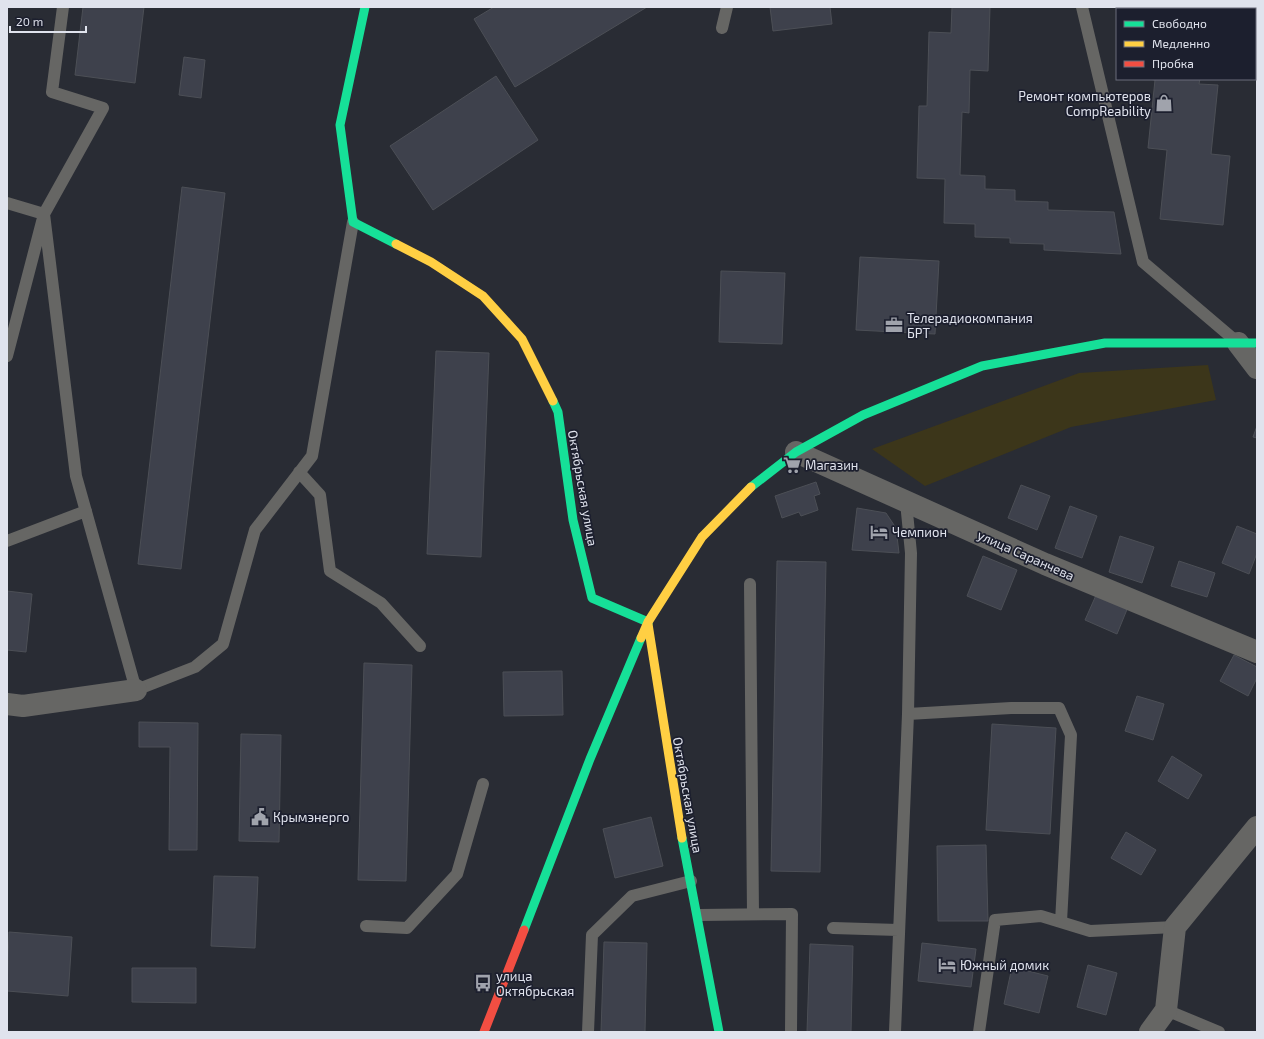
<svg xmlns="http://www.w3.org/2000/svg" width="1264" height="1039" viewBox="0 0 1264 1039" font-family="'Exo 2',sans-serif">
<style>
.green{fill:#3c361a}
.building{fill:#3e414c;stroke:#4c4f56}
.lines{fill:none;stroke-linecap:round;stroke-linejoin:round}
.lane{stroke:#666664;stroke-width:12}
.street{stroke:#666664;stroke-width:22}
.fast{stroke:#16e098;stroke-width:9}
.slow{stroke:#ffcf43;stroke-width:9}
.jam{stroke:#f24e42;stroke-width:9}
.labels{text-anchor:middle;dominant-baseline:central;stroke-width:3.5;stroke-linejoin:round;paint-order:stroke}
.poi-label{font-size:13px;fill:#e0e3ed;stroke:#1c1f2e;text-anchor:start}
.street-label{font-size:13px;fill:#e0e3ed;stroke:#1c1f2e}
</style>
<rect width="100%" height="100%" fill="#292c34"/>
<!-- green -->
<path class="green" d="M1208 365 1216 400 1071 427 925 486 872 449 1079 373Z"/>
<!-- building -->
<path class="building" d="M83 7H144L135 83 75 75Z
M494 7H647L515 87 474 19Z
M770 7H830L832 24 773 31Z
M952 7H990L988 71 970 70 969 113 962 112 960 175 985 176V189L1015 190V201L1048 202V210L1114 212 1121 254 1044 250V244L1010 243V238L975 237V224L944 223 945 179 917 178 919 106H927L929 32 951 33Z
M1124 7H1187V9Z
M184 57 205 60 201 98 179 95Z
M496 76 538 140 433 210 390 146Z
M1149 79H1200L1199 84 1218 85 1211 154 1230 156 1223 225 1160 219 1167 150 1148 148 1155 80Z
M182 187 225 193 181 569 138 564Z
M860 257 939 261 935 334 856 330Z
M721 271 785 273 782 344 719 342Z
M436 351 489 353 481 557 427 554Z
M1257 426V438L1253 437Z
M816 482 820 494 814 496 818 510 801 516 799 512 782 518 775 496Z
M1021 485 1050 496 1037 530 1008 518Z
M1070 506 1097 516 1082 558 1055 548Z
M857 508 886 513 896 528 899 553 852 550Z
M1237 526 1257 534V553L1249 574 1222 563Z
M1120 536 1154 547 1142 583 1109 572Z
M983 556 1017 570 1001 610 967 596Z
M777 561 826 562 820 872 771 871Z
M1179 561 1215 573 1207 597 1171 586Z
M7 591 32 594 26 652 7 650Z
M1097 593 1128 607 1117 634 1085 620Z
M1234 655 1257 667V678L1248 696 1220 681Z
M364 663 412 665 406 881 358 880Z
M562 671 563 715 504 716 503 672Z
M1137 696 1164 704 1153 740 1125 731Z
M139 722 198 723 197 850H169L170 747H139Z
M992 724 1056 728 1050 834 986 830Z
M241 734 281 735 279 842 239 841Z
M1172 756 1202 775 1188 799 1158 781Z
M651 817 663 866 615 878 603 829Z
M1126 832 1156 850 1141 875 1111 858Z
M986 845 988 921H938L937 846Z
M214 876 258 877 255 948 211 946Z
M9 932 72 937 68 996 7 991Z
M604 942 647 943 645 1032H601Z
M922 943 976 949 971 987 918 981Z
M810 944 853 946 851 1032H807Z
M1088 965 1117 973 1106 1015 1077 1007Z
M1012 967 1048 976 1039 1013 1004 1004Z
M132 968H196V1003L132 1002Z"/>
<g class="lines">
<!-- lane -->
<path class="lane" d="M63 7 52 92 103 108 44 214 76 476 136 690 195 667 223 644 255 530 312 456 353 222
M1082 7 1143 262 1237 342
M722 28 727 7
M7 203 44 214 7 356
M299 472 320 495 330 571 381 603 420 646
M906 502 911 553 908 714 1011 708H1059L1071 735 1061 922
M7 541 86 511
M750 584 753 914
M699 915 792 914 791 1032
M366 926 407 928 457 874 483 784
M833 928 898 930
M1166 1010 1219 1032
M588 1032 592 935 632 896 691 881
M895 1032 908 714
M979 1032 995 920 1041 916 1090 931 1175 927"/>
<!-- street -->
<path class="street" d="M1238 343 1257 368
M796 452 1045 564 1257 652
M7 704 23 706 136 690
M1150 1032 1166 1010 1175 927 1257 827"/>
<!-- fast -->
<path class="fast" d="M365 7 340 125 353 222 396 244
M553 401 558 412 573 520 592 598 648 622V624
M751 487 796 452 863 415 982 366 1105 343H1257
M682 838 719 1032
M524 930 590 759 641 638"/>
<!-- slow -->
<path class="slow" d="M396 244 431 262 483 296 522 339 553 401
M648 624 682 838
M641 638 648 622 702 537 751 487"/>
<!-- jam -->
<path class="jam" d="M484 1032 524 930"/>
</g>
<!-- icons -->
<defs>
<g id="shop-bare" transform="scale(1.38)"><path d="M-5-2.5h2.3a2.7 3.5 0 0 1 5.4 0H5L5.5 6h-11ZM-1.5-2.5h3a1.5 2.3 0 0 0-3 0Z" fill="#a0a3ac" stroke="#1c1f2e" stroke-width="2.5" paint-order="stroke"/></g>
<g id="office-bare" transform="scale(1.38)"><path d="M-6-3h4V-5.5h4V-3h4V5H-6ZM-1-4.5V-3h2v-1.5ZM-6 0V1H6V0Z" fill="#a0a3ac" stroke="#1c1f2e" stroke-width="2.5" paint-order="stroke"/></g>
<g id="supermarket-bare" transform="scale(1.38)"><path d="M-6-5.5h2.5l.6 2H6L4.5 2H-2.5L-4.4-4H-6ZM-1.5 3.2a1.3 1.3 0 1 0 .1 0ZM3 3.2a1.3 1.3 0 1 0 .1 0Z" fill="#a0a3ac" stroke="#1c1f2e" stroke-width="2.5" paint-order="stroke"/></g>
<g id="hotel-bare" transform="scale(1.38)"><path d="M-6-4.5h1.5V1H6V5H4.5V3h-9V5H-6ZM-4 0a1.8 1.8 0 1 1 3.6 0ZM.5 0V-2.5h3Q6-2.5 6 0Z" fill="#a0a3ac" stroke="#1c1f2e" stroke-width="2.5" paint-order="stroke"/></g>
<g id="civic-bare" transform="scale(1.38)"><path d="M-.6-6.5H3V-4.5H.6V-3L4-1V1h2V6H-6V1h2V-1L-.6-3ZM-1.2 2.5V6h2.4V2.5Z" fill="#a0a3ac" stroke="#1c1f2e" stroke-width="2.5" paint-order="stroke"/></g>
<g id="bus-bare" transform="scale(1.38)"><path d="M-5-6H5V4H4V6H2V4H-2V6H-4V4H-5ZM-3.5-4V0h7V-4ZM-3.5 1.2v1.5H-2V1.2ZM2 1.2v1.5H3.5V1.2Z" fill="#a0a3ac" stroke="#1c1f2e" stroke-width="2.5" paint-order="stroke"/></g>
</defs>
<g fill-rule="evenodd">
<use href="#shop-bare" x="1164" y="103"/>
<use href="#office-bare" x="894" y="325"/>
<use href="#supermarket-bare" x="792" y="465"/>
<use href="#hotel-bare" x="879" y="532"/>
<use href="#civic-bare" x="260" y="817"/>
<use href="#hotel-bare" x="947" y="965"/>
<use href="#bus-bare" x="483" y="983"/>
</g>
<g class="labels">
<!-- poi labels -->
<g class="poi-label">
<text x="1151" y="96" text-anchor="end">Ремонт компьютеров<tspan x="1151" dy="15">CompReability</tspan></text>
<text x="907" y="318">Телерадиокомпания<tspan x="907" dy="15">БРТ</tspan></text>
<text x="805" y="465">Магазин</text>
<text x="892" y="532">Чемпион</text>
<text x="273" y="817">Крымэнерго</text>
<text x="960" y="965">Южный домик</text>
<text x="496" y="976">улица<tspan x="496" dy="15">Октябрьская</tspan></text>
</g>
<!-- street labels -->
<g class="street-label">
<text transform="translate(583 488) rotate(80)">Октябрьская улица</text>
<text transform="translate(1026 555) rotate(24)">улица Саранчева</text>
<text transform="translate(688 795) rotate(80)">Октябрьская улица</text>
</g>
</g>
<!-- border -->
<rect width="1264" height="1039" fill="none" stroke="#e0e3ed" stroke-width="16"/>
<!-- legend -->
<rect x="1116" y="8" width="140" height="72" fill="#1c1f2e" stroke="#6a6d7a"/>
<rect x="1124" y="21" width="20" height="6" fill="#16e098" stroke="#6a6d7a"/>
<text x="1152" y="28" font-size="12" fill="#e0e3ed">Свободно</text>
<rect x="1124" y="41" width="20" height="6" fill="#ffcf43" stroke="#6a6d7a"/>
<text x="1152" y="48" font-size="12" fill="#e0e3ed">Медленно</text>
<rect x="1124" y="61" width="20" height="6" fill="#f24e42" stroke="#6a6d7a"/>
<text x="1152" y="68" font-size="12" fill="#e0e3ed">Пробка</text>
<!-- scale -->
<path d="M10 26v6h76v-6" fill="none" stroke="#e0e3ed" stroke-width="2"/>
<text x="16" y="26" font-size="12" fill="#e0e3ed" stroke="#1c1f2e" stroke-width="3" paint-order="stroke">20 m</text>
</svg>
